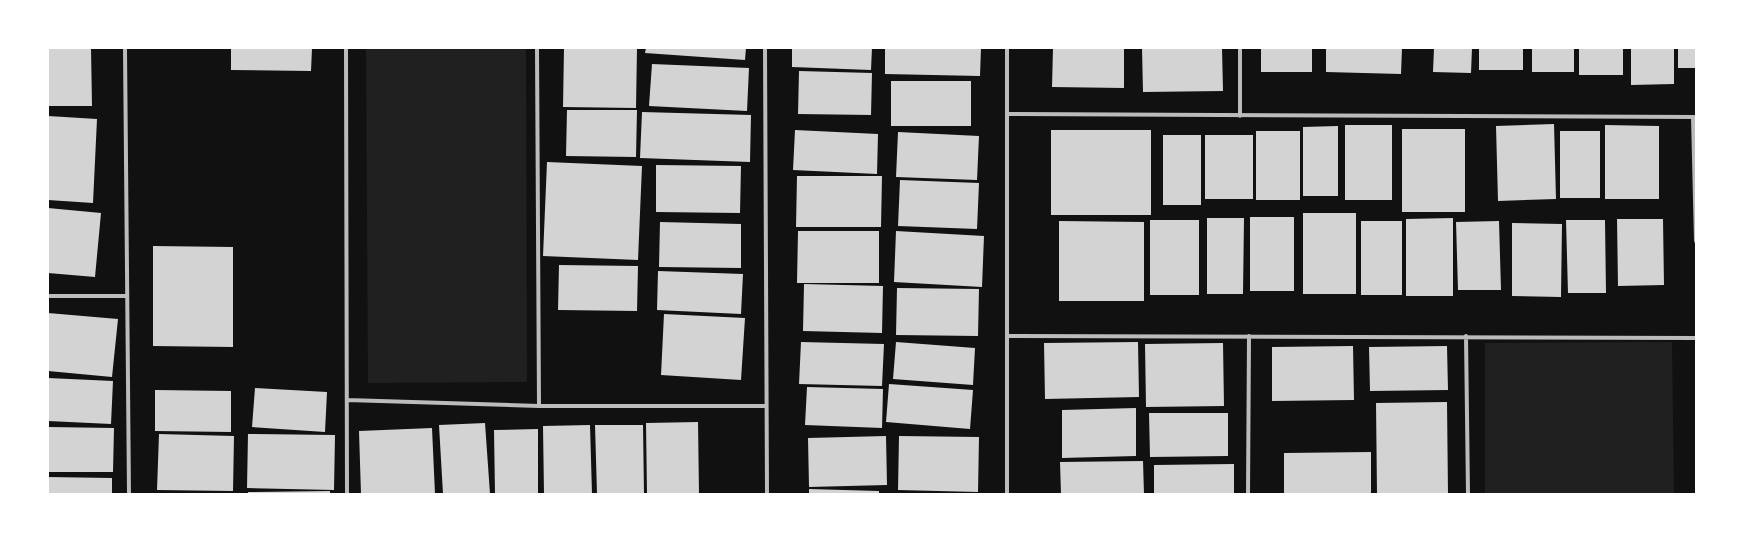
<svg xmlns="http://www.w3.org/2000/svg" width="1744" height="542" viewBox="0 0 1744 542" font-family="'IBM Plex Sans',sans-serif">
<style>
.green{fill:#202020}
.building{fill:#d3d3d3}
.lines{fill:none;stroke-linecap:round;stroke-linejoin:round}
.minor{stroke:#bcbcbc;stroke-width:4}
</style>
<rect width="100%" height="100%" fill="#111"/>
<!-- green -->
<path class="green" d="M366 48H526L527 382 368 383Z
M1672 342 1674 494H1485V343Z"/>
<!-- building -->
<path class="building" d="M48 48H91L92 106H48Z
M231 48H312L311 71 231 70Z
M564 48H637L636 108 563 107Z
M646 48H746L745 60 645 53Z
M792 48H872L871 70 792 67Z
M885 48H981L980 76 885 74Z
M1053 48H1124V88L1052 87Z
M1142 48H1222L1223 91 1143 92Z
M1261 48H1312V72H1261Z
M1326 48H1402L1401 74 1326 72Z
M1434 48H1472L1471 73 1433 72Z
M1479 48H1523V70H1479Z
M1532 48H1574V72H1532Z
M1579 48H1623V75H1579Z
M1631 48H1674V84L1631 85Z
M1678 48H1696V68H1678Z
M652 64 749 68 747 111 649 106Z
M799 71 872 73 871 115 798 114Z
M891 81H971V126H891Z
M567 110H637L636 157 566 156Z
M642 112 751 115 750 162 640 158Z
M48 116 97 119 93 203 48 200Z
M1554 124 1556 199 1498 201 1496 126Z
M1345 125H1392V200H1345Z
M1605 125 1659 126V199H1605Z
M1338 126V196H1303V127Z
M1402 129H1465V212H1402Z
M795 130 878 134 877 174 793 170Z
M1051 130H1151V215H1051Z
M1256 131H1300V200H1256Z
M1560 131H1600V198H1560Z
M898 132 979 136 977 180 896 177Z
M1163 135H1201V205H1163Z
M1205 135H1253V199H1205Z
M547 162 642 166 638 260 543 256Z
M656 165 741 166 740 213 656 212Z
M797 176H882L881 227H796Z
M900 180 979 183 977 229 898 226Z
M48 208 101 213 95 277 48 273Z
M1303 213H1356V294H1303Z
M1250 217H1294V291H1250Z
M1207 218H1244L1243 294H1207Z
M1453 218V296H1406V219Z
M1617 219H1663L1664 285 1618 286Z
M1150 220H1199V295H1150Z
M1566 220H1605L1606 293H1568Z
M1059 221 1144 222V301H1059Z
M1361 221H1402V295H1361Z
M1499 221 1501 290H1458L1456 222Z
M660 222 741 224V268L659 267Z
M1512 223 1562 224 1561 297 1512 296Z
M798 231H879V283H797Z
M896 231 984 236 982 287 894 282Z
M153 246 233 247V347L153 346Z
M559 265 638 266 637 311 558 310Z
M658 271 743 274 741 314 657 310Z
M804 284 883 286 882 333 803 331Z
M897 288 979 289 978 336 896 335Z
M48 313 118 319 112 377 48 371Z
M664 314 745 318 741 380 661 375Z
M801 342 884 344 882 386 799 384Z
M896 342 975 348 973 385 893 379Z
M1138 342 1139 397 1045 399 1044 343Z
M1223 343 1224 406 1146 407 1145 344Z
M1353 346 1354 400 1272 401V347Z
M1447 346 1448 390 1370 391 1369 347Z
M48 378 113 381 111 424 48 421Z
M889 384 973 390 970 429 886 422Z
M807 387 883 389 882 428 805 425Z
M255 388 327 392 325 432 252 427Z
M155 390 231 391V432L155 431Z
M1447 402 1448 494H1377L1376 403Z
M1136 408V456L1062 458V410Z
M1149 413H1228V456L1150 457Z
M698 422 699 494H647L646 423Z
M485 423 490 494H443L439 425Z
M590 425 592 494H544L543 426Z
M595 425H643L644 494H597Z
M48 427 114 428 113 472H48Z
M432 428 435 494H361L359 431Z
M538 429V494H495L494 430Z
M159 434 234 436 233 491 157 490Z
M248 434 335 435 334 490 247 488Z
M886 436 887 485 809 487 808 438Z
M899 436 979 437 978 492 898 490Z
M1371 452V494H1284V453Z
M1143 461 1144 494H1061L1060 462Z
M1234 464V494H1154V465Z
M48 477 112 478V494H48Z
M809 489 879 491V494H809Z
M330 491V494H248V492Z"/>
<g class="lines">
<!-- minor -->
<path class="minor" d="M125 48 129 494
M346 48 347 494
M537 48 539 406
M765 48 767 494
M1007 48V494
M1240 48V116
M1007 114 1696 117
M1693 117 1696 241
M48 296H127
M1007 336 1696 338
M1466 336 1468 494
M347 400 539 406H766
M1248 494 1249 336"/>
</g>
<!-- border -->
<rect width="1744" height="542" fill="none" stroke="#ffffff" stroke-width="98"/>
</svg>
